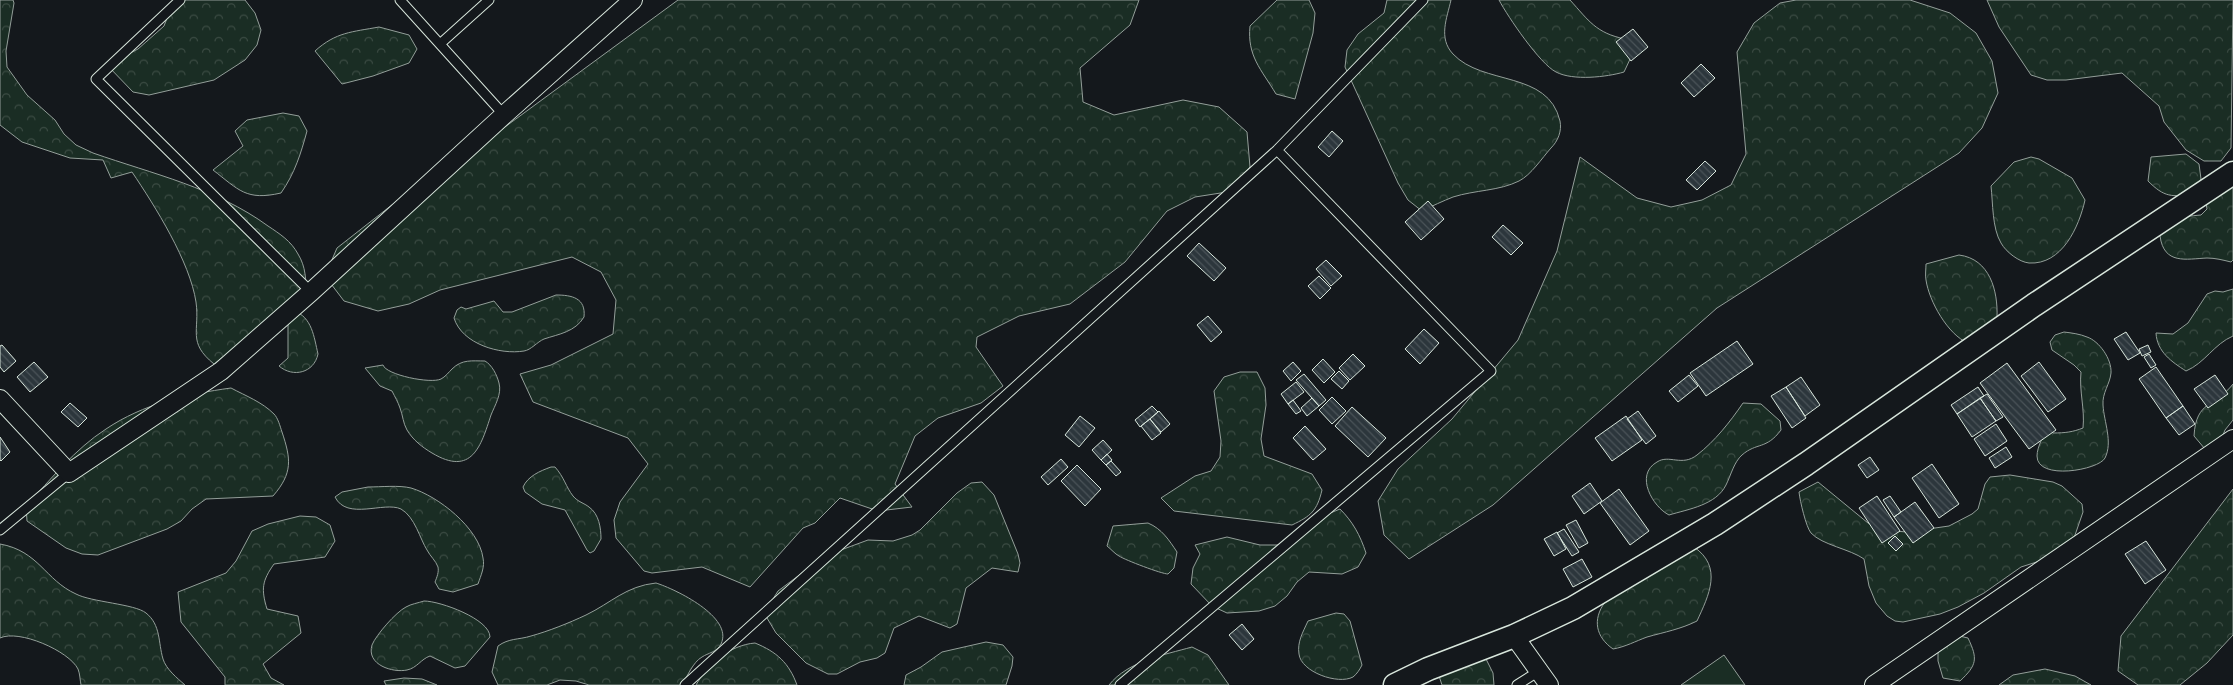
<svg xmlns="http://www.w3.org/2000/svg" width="2233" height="685" viewBox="0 0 2233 685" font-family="Karla,sans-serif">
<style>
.forest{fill:url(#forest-crowns);stroke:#939e99}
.garden{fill:#1a2d24;stroke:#939e99}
.building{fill:url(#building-back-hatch);stroke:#d8e6dc}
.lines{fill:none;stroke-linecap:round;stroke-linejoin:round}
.service-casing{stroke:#d8e6dc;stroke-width:11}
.minor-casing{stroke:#d8e6dc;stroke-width:20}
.tertiary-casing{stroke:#d8e6dc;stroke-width:25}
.service{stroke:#14181c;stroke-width:9}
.minor{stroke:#14181c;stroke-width:18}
.tertiary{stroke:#14181c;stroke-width:22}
</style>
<defs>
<pattern id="forest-crowns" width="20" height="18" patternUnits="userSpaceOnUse" patternTransform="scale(1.25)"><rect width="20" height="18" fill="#1a2d24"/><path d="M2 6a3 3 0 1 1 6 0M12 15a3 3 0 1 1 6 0" fill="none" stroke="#3b4b43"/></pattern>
<pattern id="building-back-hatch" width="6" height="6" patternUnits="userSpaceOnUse" patternTransform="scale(1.25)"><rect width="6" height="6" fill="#2c363c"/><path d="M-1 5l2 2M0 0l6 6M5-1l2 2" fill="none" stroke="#4a5358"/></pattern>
</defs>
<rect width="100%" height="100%" fill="#14181c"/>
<!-- forest -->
<path class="forest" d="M0 0H13L14 3 6 51 7 67 27 95 55 120 64 134 76 145 93 153C153 174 216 188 268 226 280 234 291 241 298 254 306 267 306 280 306 295L214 364C187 342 200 331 196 302 190 262 155 206 132 172L111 178 103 160 70 158 22 142 0 125Z
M174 0H245L255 13 261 30 257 45 245 60 214 80 149 95 133 92 107 65 138 49 164 26Z
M678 0H1139L1130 25 1080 68 1083 102 1114 115 1183 100 1219 107 1247 132 1250 167 1227 192 1195 197 1167 211 1125 262 1070 304 1019 316 977 337 976 347 1003 386 981 403 938 418 915 436 895 484 912 507 878 511 840 498 815 523 803 528 750 587 702 567 652 573 644 571 616 538 614 520 620 502 648 464 628 438 533 402 520 374 551 365 613 334 616 300 601 272 572 257 440 290 409 304 378 311 344 301 325 276 337 248 416 186 464 157Z
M1277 0H1309L1315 13 1313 33 1295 99 1276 94C1261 69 1247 56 1250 26Z
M1387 0H1451C1447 18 1438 38 1453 54 1483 86 1548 70 1560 121 1562 131 1558 141 1551 148 1542 158 1531 175 1519 181 1499 191 1475 190 1453 197 1443 201 1432 206 1422 211L1408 200 1398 183 1345 67 1347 50 1358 34 1384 13Z
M1499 0H1570C1589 21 1596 33 1625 39L1632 55 1624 72C1607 77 1573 81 1556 72 1540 64 1508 17 1499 0Z
M1796 0H1910L1950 13 1976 33 1992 61 1998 93 1982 128 1959 153 1717 308 1493 505 1409 559 1384 535 1378 501 1398 469 1452 419 1518 340 1557 251 1580 157 1637 198 1671 207 1702 200 1731 185 1746 154 1737 52 1754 23 1780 3Z
M1987 0H2233L2231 148 2221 161H2204L2186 150 2164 122 2159 106 2122 73 2066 80H2047L2031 75 1999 27Z
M379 27 409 35 417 49 409 63 373 76 342 84 315 51C336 32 352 32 379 27Z
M283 113 299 116 307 131C301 153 295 173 281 193 246 201 239 190 213 170L243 146 235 131 247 120Z
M2186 154 2199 164 2201 179 2194 193C2172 198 2164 197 2148 181L2151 157Z
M2031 157 2039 159 2072 178 2085 200C2079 227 2062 265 2029 263 2019 262 2006 252 2001 243 1992 228 1993 203 1991 186L2014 162Z
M2233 178V260L2231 262C2223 260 2215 258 2207 258 2186 259 2164 265 2160 236 2175 217 2179 217 2201 215L2207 209 2204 192Z
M1959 255C1990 259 1998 291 1997 317L1968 343C1948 335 1929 301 1926 280 1925 275 1926 269 1926 264Z
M2233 289V336C2214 344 2205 363 2186 371 2172 362 2157 352 2156 333L2173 334 2188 323 2207 294 2215 291 2223 292Z
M556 295C572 295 586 298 584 317 575 332 559 334 544 339 537 342 531 350 524 351 500 355 462 344 454 318L457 310 461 307 466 309 494 301 503 312H512Z
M294 311C312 317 314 337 318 354 314 373 293 378 279 366L288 358V317Z
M2064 332C2072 333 2080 334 2087 337 2099 341 2112 359 2111 373 2110 384 2102 393 2103 405 2104 422 2113 442 2105 458 2099 470 2037 481 2037 456 2037 447 2044 435 2047 427L2053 433C2065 433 2073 432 2083 428 2085 409 2079 391 2081 372L2074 365 2052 350 2050 342 2055 335Z
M485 361C492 365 497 375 499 383 502 394 495 405 491 415 481 446 472 477 432 453 422 447 413 440 407 430 403 423 403 416 400 408 398 402 395 397 392 391L380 386 365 368 383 365C386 375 431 384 441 379 445 377 449 372 452 369 462 359 472 361 485 361Z
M1240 372H1257L1265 388 1266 405 1261 439 1264 456 1312 474 1322 490C1317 511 1311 516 1292 525L1174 511 1161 498 1195 476 1211 471 1220 457 1221 441 1214 391 1224 377Z
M2233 384V420L2225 430 2219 445 2205 449 2194 436C2196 400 2215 407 2233 384Z
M231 388C246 396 262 402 274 414 278 418 280 426 282 432 291 459 293 473 273 496L206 499 192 509 181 521 167 529 98 555 82 554 66 548 27 521 26 506C51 479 75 449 106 429 143 404 187 394 231 388Z
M1743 403 1761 404 1780 421 1781 430C1766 450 1757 442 1742 455 1734 462 1731 475 1726 485 1716 505 1689 509 1669 515 1653 507 1634 475 1657 462 1669 454 1682 467 1697 455 1715 441 1730 422 1743 403Z
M551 467H555C564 477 566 487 573 496 578 502 584 503 589 507 599 514 601 528 601 539L594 551 590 553 587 550 565 510 542 504 525 492 523 487C528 476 540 471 551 467Z
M2010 475 2053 482 2062 486 2082 504 2083 512 2074 538 2046 559 2021 567 1984 593 1958 607 1940 614 1903 622 1895 621 1887 616 1876 603 1869 586 1864 559C1850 549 1822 545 1811 533 1806 527 1800 501 1799 492L1818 482 1868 523 1882 530 1907 532 1949 526 1972 514 1978 509 1985 484 1990 477Z
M982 482 994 495 1018 554 1020 563 1018 572 992 568 966 588 957 624 950 628 919 616 894 628 885 653 877 658 860 662 837 674H828L806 663 776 633 767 618 766 610 778 591 814 564 830 554 868 540 893 541 912 535 920 530 957 493 971 483Z
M368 487C381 487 399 485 411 488 438 496 479 528 483 558 485 567 481 575 478 584L453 592 439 589 435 582C437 577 439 572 438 567 436 561 430 556 427 550 420 539 415 517 401 509 384 501 347 521 335 497L342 492Z
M2233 489V635L2207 663 2180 685H2138L2118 671 2121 636Z
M1340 509C1353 522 1360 535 1366 553L1358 567 1342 574 1309 572 1297 582 1287 596 1275 606 1259 611 1227 613 1212 606 1191 584 1193 568 1200 554 1195 545 1227 537 1260 545H1278L1293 538 1323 516Z
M300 516 316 517 330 525 335 541 325 557 274 564C262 581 261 589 267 609L298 616 301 633 263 664 271 678 284 685H225V677L181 622 178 592 226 573 236 561 252 531 268 524Z
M1148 523C1162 529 1169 540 1177 552L1174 568 1168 574C1162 574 1125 560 1119 556 1115 554 1111 549 1107 546L1113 526Z
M0 544C39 551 45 580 76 594 91 602 135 604 146 613 161 625 158 642 163 659 166 669 177 678 185 685H81C80 680 80 674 78 669 69 651 19 629 0 638Z
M1694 547C1723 567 1709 595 1697 621 1681 629 1665 632 1647 637 1636 641 1625 647 1613 649 1596 637 1592 620 1605 602 1609 596 1620 592 1627 587 1649 574 1672 560 1694 547Z
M656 583C675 589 734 617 721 644 717 652 708 653 702 657 693 662 687 677 682 685H589L576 681 560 680 547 685H498L492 672 498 646C509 638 518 640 531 636 549 631 569 623 586 615 611 603 626 586 656 583Z
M424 601C440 601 490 619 490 637L465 666 455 668 430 656C421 659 417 668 407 670 393 673 366 665 372 645 376 635 396 612 406 607 411 604 418 603 424 601Z
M1336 613 1344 614 1350 621 1362 665C1360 669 1357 674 1353 677 1338 685 1301 672 1299 654 1297 642 1303 632 1308 621Z
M1938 631 1968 638C1978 659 1977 665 1960 681L1943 678 1938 661Z
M986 642 1003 645 1013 657 1012 666 1006 685H904L906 675 921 667 942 652Z
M755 643C777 652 789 663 797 685H696C708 664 730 645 755 643Z
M1192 647 1208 655 1229 685H1109C1128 661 1164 655 1192 647Z
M1485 657 1493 673 1494 685H1442L1439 676Z
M2045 669 2075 676 2091 685H1999L2013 675Z
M404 678 422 679 437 685H386L384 681Z"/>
<!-- garden -->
<path class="garden" d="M1724 655 1745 685H1681Z"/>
<!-- building -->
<path class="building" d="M1633 29 1648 47 1631 61 1616 42Z
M1701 64 1715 78 1694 97 1681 83Z
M1332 131 1343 141 1329 157 1318 147Z
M1705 161 1716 171 1697 190 1686 180Z
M1428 201 1444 219 1421 240 1405 222Z
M1503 225 1523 243 1511 255 1492 237Z
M1199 243 1226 268 1214 281 1187 256Z
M1326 260 1342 276 1331 286 1316 269Z
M1319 276 1331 288 1320 299 1308 286Z
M1208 316 1222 332 1211 342 1197 325Z
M1424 329 1439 343 1420 364 1405 349Z
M2126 332 2140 353 2128 360 2114 339Z
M1737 341 1753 364 1706 396 1690 373Z
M2 345 16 361 4 372 0 367V346Z
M2148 345 2151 352 2142 356 2139 349Z
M1353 354 1365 366 1350 380 1339 368Z
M2149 354 2156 365 2151 368 2144 357Z
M1323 359 1335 372 1324 383 1312 370Z
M34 362 48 377 30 392 17 377Z
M1293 362 1301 371 1291 381 1283 371Z
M2039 362 2066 399 2048 412 2021 376Z
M2007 363 2056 430 2029 449 1980 383Z
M2156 367 2183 406 2166 418 2139 379Z
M1339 371 1349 381 1342 389 1331 379Z
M1304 374 1326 400 1319 406 1296 380Z
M1689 375 1698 386 1678 402 1669 391Z
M2215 375 2228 394 2208 408 2194 389Z
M1801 377 1820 405 1805 416 1786 387Z
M1296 382 1304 392 1288 404 1281 394Z
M1786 387 1806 418 1792 428 1771 396Z
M1978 387 1984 396 1957 414 1951 405Z
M1987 394 2003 417 1996 421 1980 398Z
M1332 397 1346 411 1332 424 1319 410Z
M1312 398 1319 406 1307 416 1301 408Z
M1980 398 1996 421 1972 437 1957 414Z
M1293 400 1301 411 1296 414 1288 404Z
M70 403 87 418 78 427 61 412Z
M1152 406 1158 412 1140 427 1135 420Z
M2183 406 2195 424 2179 435 2166 418Z
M1352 407 1386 438 1368 457 1335 426Z
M1159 411 1170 424 1161 432 1150 419Z
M1638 411 1656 436 1646 444 1627 419Z
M1080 416 1095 428 1079 447 1065 435Z
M1626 416 1642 440 1612 461 1595 438Z
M1150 419 1161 433 1152 440 1141 426Z
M1996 424 2007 441 1985 456 1974 439Z
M1305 426 1326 449 1313 460 1293 438Z
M0 437 10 452 1 461 0 460Z
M1103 440 1112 450 1101 460 1092 450Z
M2006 447 2012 457 1995 468 1989 458Z
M1107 454 1112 460 1106 465 1101 460Z
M1870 457 1879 470 1867 478 1858 465Z
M1061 459 1068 467 1048 485 1041 477Z
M1111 461 1121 472 1116 476 1106 465Z
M1932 464 1959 504 1939 518 1912 478Z
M1077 465 1101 489 1085 506 1061 481Z
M1590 483 1602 501 1584 514 1572 496Z
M1619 489 1649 531 1630 545 1600 503Z
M1877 496 1900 531 1882 543 1859 508Z
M1890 496 1901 512 1894 517 1883 500Z
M1915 502 1934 528 1913 543 1894 517Z
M1576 520 1588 543 1579 548 1566 525Z
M1564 529 1579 552 1572 556 1557 533Z
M1557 532 1566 549 1554 556 1544 539Z
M1895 536 1903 544 1896 551 1888 543Z
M2146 541 2166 570 2145 584 2125 554Z
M1582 559 1592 577 1573 587 1563 569Z
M1242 624 1254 639 1242 650 1229 635Z"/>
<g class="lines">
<!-- service casing -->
<g class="service-casing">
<path id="service" d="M180 0 96 79 311 292
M400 0 504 115
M440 44 489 0
M0 530 69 473
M685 685 1277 150 1423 0
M1120 685 1491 371 1277 150
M1517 685 1539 671"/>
</g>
<!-- minor casing -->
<g class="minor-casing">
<path id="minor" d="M0 399 69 473 221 371 311 292 504 115 633 0
M1514 636 1549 685
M1874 685 2233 439"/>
</g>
<!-- tertiary casing -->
<g class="tertiary-casing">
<path id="tertiary" d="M1395 685 1428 669 1514 636 1573 608 1715 524 1806 464 2034 305 2233 173"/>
</g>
<!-- service -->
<use href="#service" class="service"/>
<!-- minor -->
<use href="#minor" class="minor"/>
<!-- tertiary -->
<use href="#tertiary" class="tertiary"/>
</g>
</svg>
